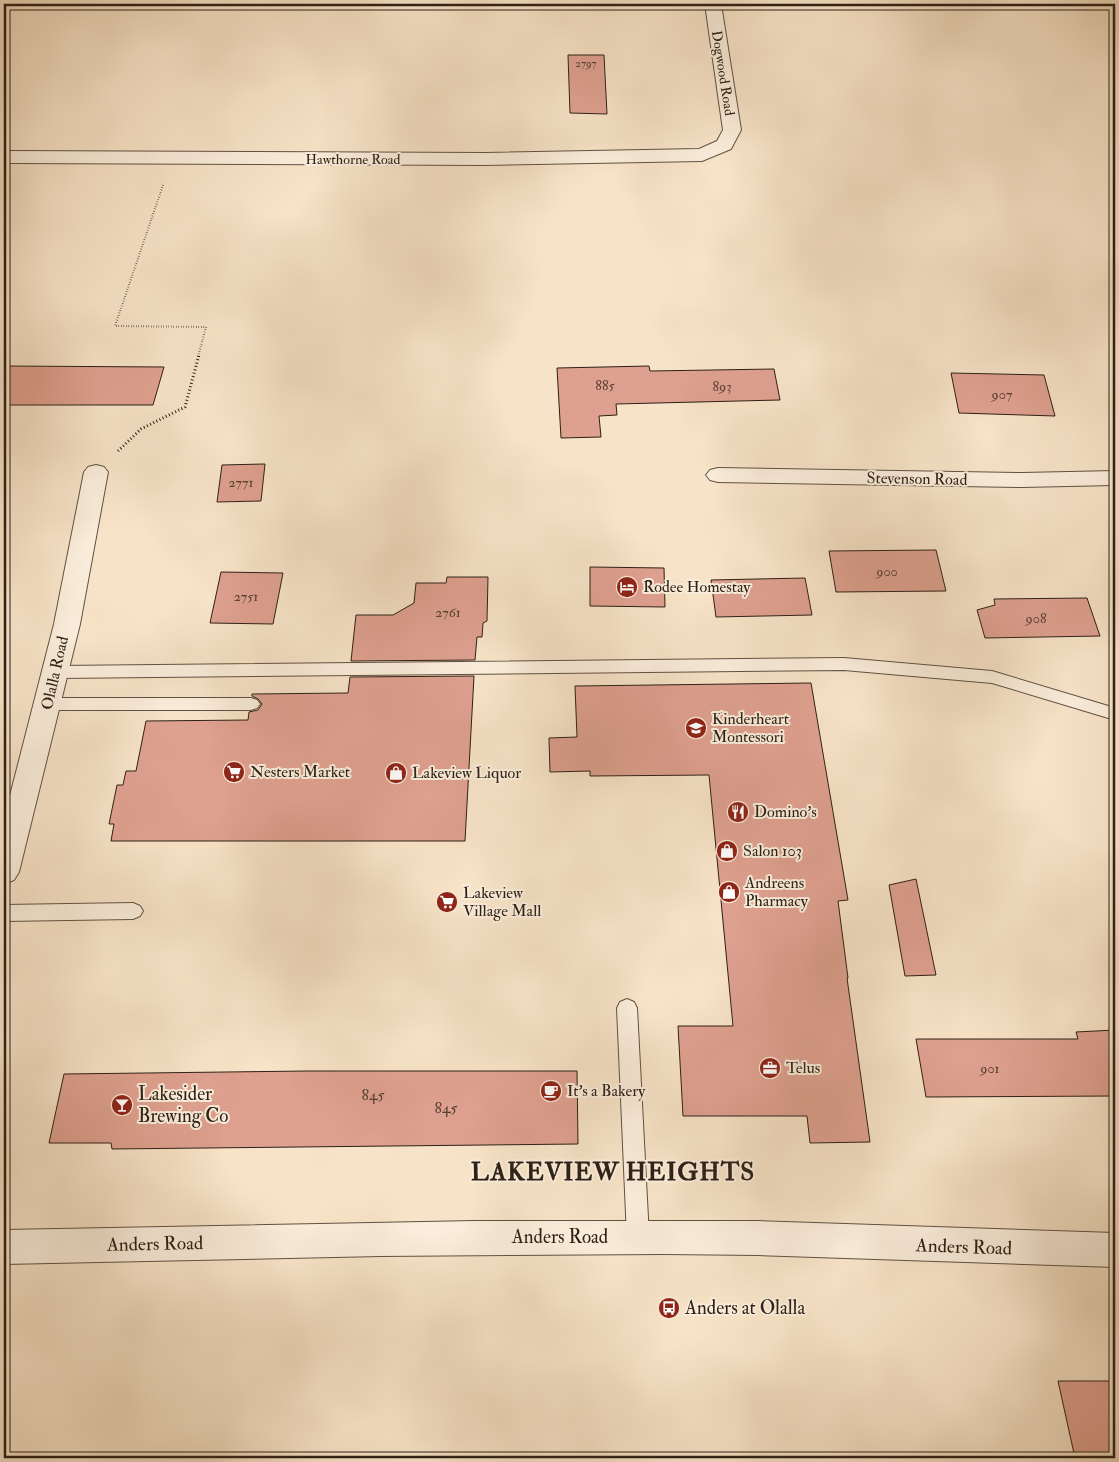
<svg xmlns="http://www.w3.org/2000/svg" width="1119" height="1462" viewBox="0 0 1119 1462" font-family="'IM FELL Double Pica',serif">
<style>
.building{fill:#dea08f;stroke:#2d2016}
.lines{fill:none;stroke-linecap:round;stroke-linejoin:round}
.lane-casing{stroke:#605142;stroke-width:2}
.street-casing{stroke:#605142;stroke-width:2}
.path-far1{stroke:#2d2016;stroke-width:2;stroke-dasharray:0.5 2;stroke-linecap:butt}
.path{stroke:#2d2016;stroke-width:3;stroke-dasharray:1 2.5;stroke-linecap:butt}
.lane{fill:#faeddb;fill-rule:evenodd}
.street{fill:#faeddb;fill-rule:evenodd}
.labels{text-anchor:middle;dominant-baseline:central;stroke-width:4;stroke-linejoin:round;paint-order:stroke}
.far-number-label{font-size:11px;fill:#594034}
.far-street-label{font-size:14px;fill:#2d2016;stroke:#faeddb}
.number-label{font-size:14px;fill:#594034}
.street-label{font-size:16px;fill:#2d2016;stroke:#faeddb}
.poi-label{font-size:16px;fill:#2d2016;stroke:#faeddb;text-anchor:start}
.near-number-label{font-size:16px;fill:#594034}
.near-poi-label{font-size:19px;fill:#2d2016;stroke:#faeddb;text-anchor:start}
.near-street-label{font-size:19px;fill:#2d2016;stroke:#faeddb}
.near-district-label{font-size:25px;font-weight:bold;letter-spacing:1px;fill:#2d2016;stroke:#faeddb}
</style>
<rect width="100%" height="100%" fill="#f7e3c7"/>
<filter id="stains"><feTurbulence type="fractalNoise" baseFrequency=".004" numOctaves="4"/><feColorMatrix values="0 0 0 0 .2 0 0 0 0 .09 0 0 0 0 .02 0 0 0 .5 -.17"/></filter>
<radialGradient id="worn" r=".72"><stop offset=".6" stop-color="#630" stop-opacity="0"/><stop offset="1" stop-color="#630" stop-opacity=".3"/></radialGradient>
<!-- building -->
<path class="building" d="M568 55H604L607 114 570 113Z
M4 366 164 367 153 405H4Z
M649 366 650 371 774 369 780 400 616 404 617 415 599 416 601 437 561 438 557 368Z
M951 373 1044 375 1055 416 959 413Z
M265 464 261 501 217 502 222 465Z
M936 550 946 591 836 592 829 551Z
M590 567 664 568 665 607 590 606Z
M221 572 283 573 273 624 210 623Z
M447 577H488L487 621 483 623 482 637H477L475 660 351 661 356 615H393L414 603 416 583H446Z
M805 578 812 615 716 617 711 580Z
M1087 598 1100 636 985 638 977 610 995 605 994 599Z
M474 676 465 841H111L114 824H109L117 785H123L126 771H136L146 721 248 720 249 712 258 710 262 704 258 699 252 696V694L348 693 350 677Z
M811 683 848 900 838 901 848 978H847L870 1142 810 1143 807 1116H683L678 1026H733L709 775 590 776V771L550 772 549 738 577 737 575 686Z
M916 879 936 975 905 976 889 885Z
M1115 1030V1096L926 1097 916 1039H1078L1076 1032Z
M307 1071H577L578 1144 112 1149 111 1143H49L64 1074Z
M1058 1381H1115V1458H1075Z"/>
<g class="lines">
<!-- lane casing -->
<g class="lane-casing">
<path id="lane" d="M844 658 992 671 1115 708V720L992 683 844 670 57 678 51 676 49 672 51 668 57 666Z
M48 698H251L257 700 260 704 257 708 251 710H48L42 708 39 704 42 700Z
M133 903 140 906 143 911 140 916 133 919 4 921V905Z
M627 999 634 1002 637 1008 649 1237 646 1244 638 1247 630 1244 627 1237 617 1008 620 1002Z"/>
</g>
<!-- street casing -->
<g class="street-casing">
<path id="street" d="M705 4H721L741 130 731 149 702 161 485 165 4 163V151L485 153 699 149 717 141 723 130Z
M96 465 104 467 108 472 80 624 19 872 14 880 4 884V819L54 624 84 472 88 467Z
M718 468 1022 473 1115 471V485L1022 487 718 482 710 480 706 475 710 470Z
M475 1221H758L1115 1233V1267L758 1255 664 1254 381 1256 4 1264V1230Z"/>
</g>
<!-- path-far1 -->
<path class="path-far1" d="M163 185 115 326 206 327 198 357"/>
<!-- path -->
<path class="path" d="M118 451 141 429 185 407 199 355"/>
<!-- lane -->
<use href="#lane" class="lane"/>
<!-- street -->
<use href="#street" class="street"/>
</g>
<!-- icons -->
<defs>
<g id="hotel-disc" transform="scale(1.125)"><circle r="9.5" fill="#8f2418" stroke="#faeddb"/><path d="M-6-4.5h1.5V1H6V5H4.5V3h-9V5H-6ZM-4 0a1.8 1.8 0 1 1 3.6 0ZM.5 0V-2.5h3Q6-2.5 6 0Z" fill="#fff"/></g>
<g id="school-disc" transform="scale(1.125)"><circle r="9.5" fill="#8f2418" stroke="#faeddb"/><path d="M0-5L7-2L0 1L-7-2ZM-4 1L0 2.5L4 1V4Q0 6-4 4Z" fill="#fff"/></g>
<g id="supermarket-disc" transform="scale(1.125)"><circle r="9.5" fill="#8f2418" stroke="#faeddb"/><path d="M-6-5.5h2.5l.6 2H6L4.5 2H-2.5L-4.4-4H-6ZM-1.5 3.2a1.3 1.3 0 1 0 .1 0ZM3 3.2a1.3 1.3 0 1 0 .1 0Z" fill="#fff"/></g>
<g id="shop-disc" transform="scale(1.125)"><circle r="9.5" fill="#8f2418" stroke="#faeddb"/><path d="M-5-2.5h2.3a2.7 3.5 0 0 1 5.4 0H5L5.5 6h-11ZM-1.5-2.5h3a1.5 2.3 0 0 0-3 0Z" fill="#fff"/></g>
<g id="restaurant-disc" transform="scale(1.125)"><circle r="9.5" fill="#8f2418" stroke="#faeddb"/><path d="M-5-6h1v4h1v-4h1v4h1v-4h1v5L-1.5 .5V6h-2V.5L-5-1ZM5-6V6H3V1.5H1.5Q1.5-4 5-6Z" fill="#fff"/></g>
<g id="office-disc" transform="scale(1.125)"><circle r="9.5" fill="#8f2418" stroke="#faeddb"/><path d="M-6-3h4V-5.5h4V-3h4V5H-6ZM-1-4.5V-3h2v-1.5ZM-6 0V1H6V0Z" fill="#fff"/></g>
<g id="cafe-disc" transform="scale(1.125)"><circle r="9.5" fill="#8f2418" stroke="#faeddb"/><path d="M-5.5-4.5H6V0H3Q3 3.5 0 3.5H-2.5Q-5.5 3.5-5.5 0ZM3-3.2v2h1.7v-2ZM-6 4.5H4V6H-6Z" fill="#fff"/></g>
<g id="bar-disc" transform="scale(1.125)"><circle r="9.5" fill="#8f2418" stroke="#faeddb"/><path d="M-6-5H6L.8 .8V4.5H3.5V6h-7V4.5H-.8V.8Z" fill="#fff"/></g>
<g id="bus-disc" transform="scale(1.125)"><circle r="9.5" fill="#8f2418" stroke="#faeddb"/><path d="M-5-6H5V4H4V6H2V4H-2V6H-4V4H-5ZM-3.5-4V0h7V-4ZM-3.5 1.2v1.5H-2V1.2ZM2 1.2v1.5H3.5V1.2Z" fill="#fff"/></g>
</defs>
<g fill-rule="evenodd">
<use href="#hotel-disc" x="627" y="587"/>
<use href="#school-disc" x="696" y="728"/>
<use href="#supermarket-disc" x="234" y="772"/>
<use href="#shop-disc" x="396" y="773"/>
<use href="#restaurant-disc" x="738" y="812"/>
<use href="#shop-disc" x="727" y="851"/>
<use href="#shop-disc" x="729" y="892"/>
<use href="#supermarket-disc" x="447" y="902"/>
<use href="#office-disc" x="770" y="1068"/>
<use href="#cafe-disc" x="551" y="1091"/>
<use href="#bar-disc" x="122" y="1105"/>
<use href="#bus-disc" x="669" y="1308"/>
</g>
<g class="labels">
<!-- far-number labels -->
<g class="far-number-label">
<text x="586" y="63">2797</text>
</g>
<!-- far-street labels -->
<g class="far-street-label">
<text transform="translate(723 73) rotate(81)">Dogwood Road</text>
<text x="353" y="159">Hawthorne Road</text>
</g>
<!-- number labels -->
<g class="number-label">
<text x="605" y="385">885</text>
<text x="722" y="386">893</text>
<text x="1002" y="394">907</text>
<text x="241" y="482">2771</text>
<text x="887" y="571">900</text>
<text x="246" y="596">2751</text>
<text x="448" y="612">2761</text>
<text x="1036" y="618">908</text>
<text x="990" y="1068">901</text>
</g>
<!-- street labels -->
<g class="street-label">
<text transform="translate(917 479) rotate(1)">Stevenson Road</text>
<text transform="translate(55 673) rotate(-77)">Olalla Road</text>
</g>
<!-- poi labels -->
<g class="poi-label">
<text x="643" y="587">Rodee Homestay</text>
<text x="712" y="719">Kinderheart<tspan x="712" dy="18">Montessori</tspan></text>
<text x="250" y="772">Nesters Market</text>
<text x="412" y="773">Lakeview Liquor</text>
<text x="754" y="812">Domino's</text>
<text x="743" y="851">Salon 103</text>
<text x="745" y="883">Andreens<tspan x="745" dy="18">Pharmacy</tspan></text>
<text x="463" y="893">Lakeview<tspan x="463" dy="18">Village Mall</tspan></text>
<text x="786" y="1068">Telus</text>
<text x="567" y="1091">It's a Bakery</text>
</g>
<!-- near-number labels -->
<g class="near-number-label">
<text x="373" y="1095">845</text>
<text x="446" y="1108">845</text>
</g>
<!-- near-poi labels -->
<g class="near-poi-label">
<text x="138" y="1094">Lakesider<tspan x="138" dy="22">Brewing Co</tspan></text>
<text x="685" y="1308">Anders at Olalla</text>
</g>
<!-- near-street labels -->
<g class="near-street-label">
<text x="560" y="1237">Anders Road</text>
<text transform="translate(155 1244) rotate(-1)">Anders Road</text>
<text transform="translate(964 1247) rotate(2)">Anders Road</text>
</g>
<!-- near-district labels -->
<g class="near-district-label">
<text x="613" y="1172">LAKEVIEW HEIGHTS</text>
</g>
</g>
<!-- margin -->
<rect width="1119" height="1462" fill="none" stroke="#f7e3c7" stroke-width="20"/>
<rect x="5" y="5" width="1109" height="1452" fill="none" stroke="#2d2016" stroke-width="2.5"/>
<rect x="10" y="10" width="1099" height="1442" fill="none" stroke="#2d2016"/>
<rect width="100%" height="100%" filter="url(#stains)"/>
<rect width="100%" height="100%" fill="url(#worn)"/>
</svg>
